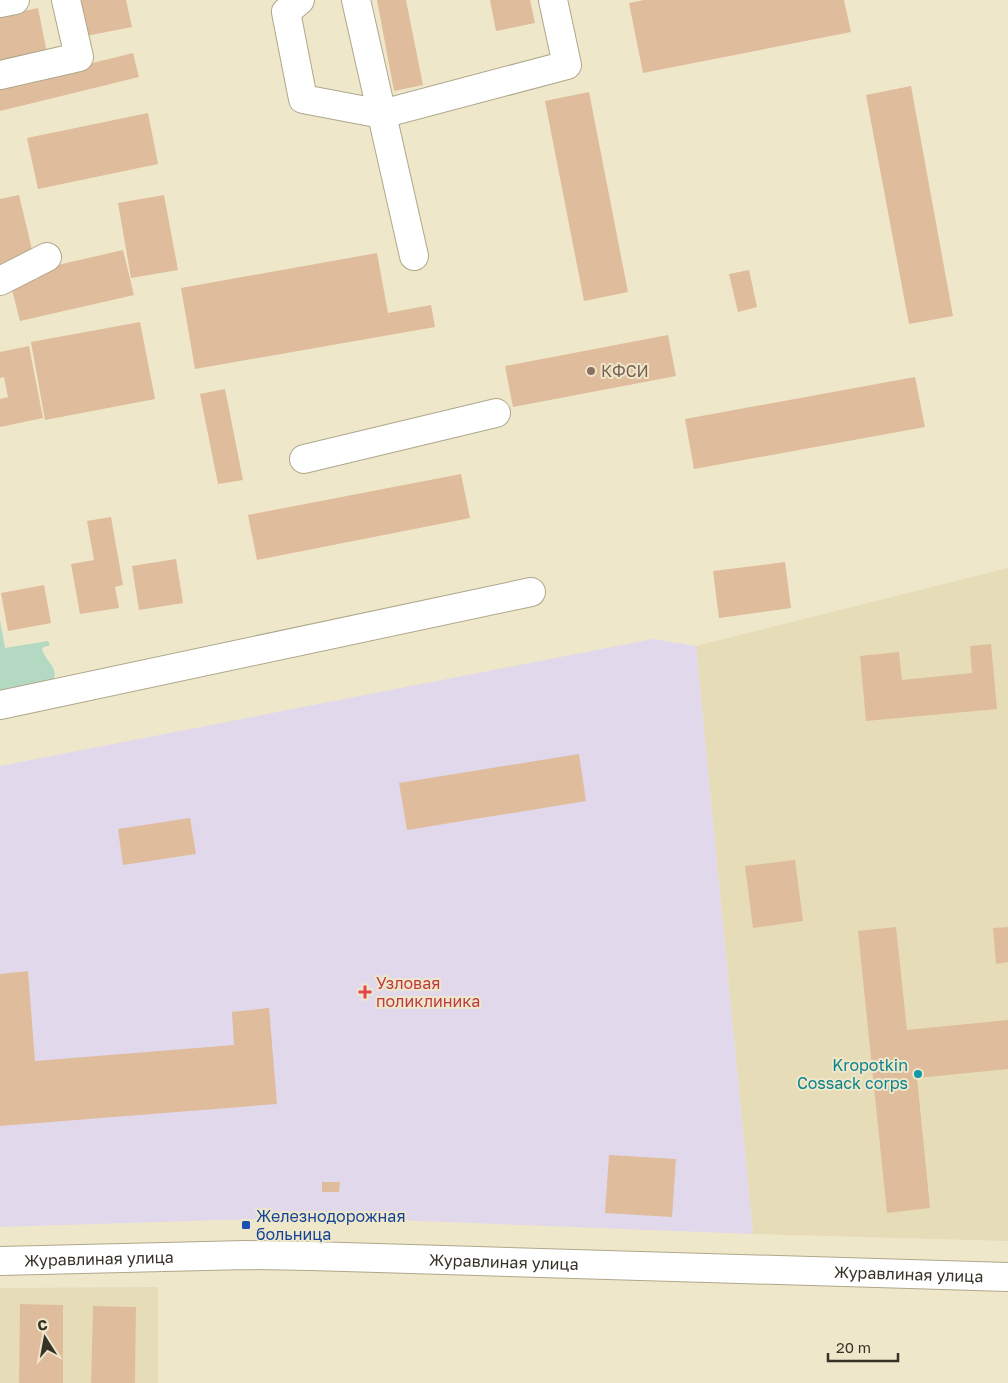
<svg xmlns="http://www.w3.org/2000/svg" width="1008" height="1383" viewBox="0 0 1008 1383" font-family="'Golos Text',sans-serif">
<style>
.built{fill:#e6dcb7}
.medical{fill:#e2d8ec}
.green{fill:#b3d9c2}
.building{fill:#dfbc9c}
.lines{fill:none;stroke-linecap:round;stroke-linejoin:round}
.minor-casing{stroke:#afa78b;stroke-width:30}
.minor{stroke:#fff;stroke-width:28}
.education-dot{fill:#8d6e63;stroke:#efe7c9;stroke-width:2}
.health-dot{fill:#e0444e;stroke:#efe7c9;stroke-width:2}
.culture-dot{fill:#0f9aa8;stroke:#efe7c9;stroke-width:2}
.transit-dot{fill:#1a4fb4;stroke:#efe7c9;stroke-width:2}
.labels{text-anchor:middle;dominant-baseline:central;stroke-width:4;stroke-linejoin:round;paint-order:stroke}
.education-label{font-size:16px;fill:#785e54;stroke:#efe7c9;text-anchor:start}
.health-label{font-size:16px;fill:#be3a42;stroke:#efe7c9;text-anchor:start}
.culture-label{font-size:16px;fill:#0d838f;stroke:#efe7c9;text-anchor:end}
.transit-label{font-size:16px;fill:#164399;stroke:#efe7c9;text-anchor:start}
.street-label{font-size:16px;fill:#363227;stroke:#efe7c9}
</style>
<rect width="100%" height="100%" fill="#efe7c9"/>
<!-- built -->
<path class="built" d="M1008 568V1241L753 1234 696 646Z
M158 1287V1383H135L136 1307 93 1306 91 1383H63V1305L20 1304 19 1383H0V1288Z"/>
<!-- medical -->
<path class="medical" d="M653 639 696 646 753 1234 316 1217 0 1227V766Z"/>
<!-- green -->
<path class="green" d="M0 620 5 648 48 641 50 645 42 648C44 660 58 666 54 679L51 681 0 691Z"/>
<!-- building -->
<path class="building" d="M78 0H126L132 27 86 36Z
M377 0H406L423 85 394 91Z
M490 0H530L535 23 496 31Z
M644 0H844L851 32 643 73 629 3Z
M38 8 47 53 0 63V16Z
M133 53 139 77 0 111V86Z
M911 86 953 316 909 324 866 95Z
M589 92 628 292 584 301 545 101Z
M148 113 158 164 38 189 27 138Z
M19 195 34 258 0 265V199Z
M164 195 178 270 131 278 118 203Z
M123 250 134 295 20 321 11 286 38 279 36 270Z
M377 253 388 313 431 305 435 327 195 369 181 288Z
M749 270 757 307 738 312 729 274Z
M140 322 155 399 45 420 31 342Z
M668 335 676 376 513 407 505 366Z
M29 346 43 418 0 427V399L8 397 4 377 0 378V352Z
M915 377 925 427 694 469 685 419Z
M225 389 243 480 218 484 200 394Z
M461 474 470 518 257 560 248 515Z
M111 517 123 585 115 587 119 608 80 614 71 564 94 560 87 521Z
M176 559 183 603 139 610 132 566Z
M785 562 791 608 719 618 713 571Z
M44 585 51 623 8 631 1 593Z
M991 644 997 709 866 721 860 656 899 652 902 680 972 673 970 646Z
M579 754 586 801 407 830 399 783Z
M190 818 196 854 123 865 118 829Z
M795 860 803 921 753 928 745 866Z
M896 927 907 1030 1008 1020V1069L917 1078 930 1208 887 1213 858 931Z
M1008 927V962L996 964 993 928Z
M28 971 35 1061 234 1045 232 1012 269 1008 277 1104 0 1126V974Z
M609 1155 676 1159 672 1217 605 1213Z
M322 1182H340L339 1192H322Z
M20 1304 63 1305V1383H19Z
M93 1306 136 1307 135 1383H91Z"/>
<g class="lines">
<!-- minor casing -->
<g class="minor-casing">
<g id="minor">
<path d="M300 0 286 12 303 99 382 114 567 65 553 0"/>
<path d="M356 0 414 256"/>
<path d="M0 3 15 0"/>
<path d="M0 75 79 57 66 0"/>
<path d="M0 281 47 257"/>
<path d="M304 459 496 413"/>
<path d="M0 705 531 592"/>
<path id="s1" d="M0 1261 246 1255 311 1256 1008 1277"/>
</g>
</g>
<!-- minor -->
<use href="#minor" class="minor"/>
</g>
<!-- markers -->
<circle class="education-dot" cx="591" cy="371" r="5"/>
<path class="health-dot" d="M362.5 984.5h5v5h5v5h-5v5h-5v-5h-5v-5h5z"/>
<circle class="culture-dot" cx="918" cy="1074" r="5"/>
<rect class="transit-dot" x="241" y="1220" width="10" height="10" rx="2.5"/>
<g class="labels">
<!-- education labels -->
<g class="education-label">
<text x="601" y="371">КФСИ</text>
</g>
<!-- health labels -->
<g class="health-label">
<text x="376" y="983">Узловая<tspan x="376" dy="18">поликлиника</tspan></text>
</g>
<!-- culture labels -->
<g class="culture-label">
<text x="908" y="1065">Kropotkin<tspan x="908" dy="18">Cossack corps</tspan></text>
</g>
<!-- transit labels -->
<g class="transit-label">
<text x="256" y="1216">Железнодорожная<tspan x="256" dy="18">больница</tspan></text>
</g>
<!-- street labels -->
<g class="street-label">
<text stroke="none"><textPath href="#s1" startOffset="99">Журавлиная улица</textPath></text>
<text stroke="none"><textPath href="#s1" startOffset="504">Журавлиная улица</textPath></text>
<text stroke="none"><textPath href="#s1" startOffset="909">Журавлиная улица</textPath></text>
</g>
</g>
<!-- north arrow -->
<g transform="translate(45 1338) rotate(349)" stroke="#efe7c9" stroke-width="4" paint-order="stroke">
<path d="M0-4L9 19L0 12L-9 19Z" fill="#363227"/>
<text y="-8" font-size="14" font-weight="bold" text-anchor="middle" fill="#363227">С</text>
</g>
<!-- scale -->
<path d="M828 1353v8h70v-8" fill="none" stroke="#363227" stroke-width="2.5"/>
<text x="836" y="1353" font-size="15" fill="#363227" stroke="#efe7c9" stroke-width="4" paint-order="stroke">20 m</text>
</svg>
